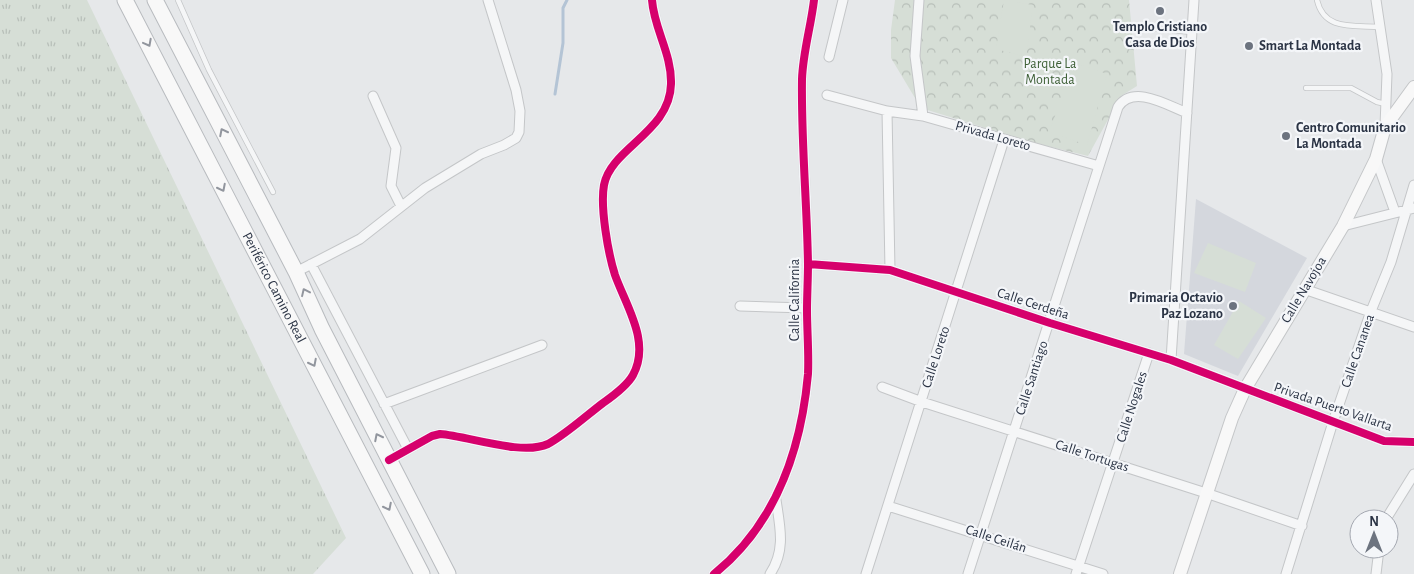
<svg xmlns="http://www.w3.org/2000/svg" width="1414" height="574" viewBox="0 0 1414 574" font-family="'Alegreya Sans',sans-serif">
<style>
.built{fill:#d4d7dd}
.grass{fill:url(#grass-tufts)}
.park{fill:url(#park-crowns)}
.garden{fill:#d6ded6}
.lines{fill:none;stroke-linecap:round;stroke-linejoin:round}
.stream{stroke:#b4c4d5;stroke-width:3}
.service-casing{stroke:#c4c6c8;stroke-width:6}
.minor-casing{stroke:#c4c6c8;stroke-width:11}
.secondary-casing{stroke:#c4c6c8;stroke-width:14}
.trunk-casing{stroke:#b8bbbf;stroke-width:17}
.service{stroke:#f5f6f7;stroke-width:4.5}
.minor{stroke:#f5f6f7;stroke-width:9}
.secondary{stroke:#f8f8f8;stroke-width:12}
.trunk{stroke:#f8f8f8;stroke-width:15}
.cycleway-casing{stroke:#f4f6f9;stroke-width:11}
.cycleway{stroke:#d6006c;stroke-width:8}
.oneway{stroke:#92969e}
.poi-dot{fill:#6c737f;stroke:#f4f6f9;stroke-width:2}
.labels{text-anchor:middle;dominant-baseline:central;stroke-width:4.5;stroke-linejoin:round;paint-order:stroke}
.poi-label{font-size:14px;font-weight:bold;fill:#2b3445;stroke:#f4f6f9;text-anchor:start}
.park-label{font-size:14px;fill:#3f6138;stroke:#f4f6f9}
.street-label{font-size:14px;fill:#2b3445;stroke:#f4f6f9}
</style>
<defs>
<pattern id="grass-tufts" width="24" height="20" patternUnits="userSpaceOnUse" patternTransform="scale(1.25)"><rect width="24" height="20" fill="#d6ded6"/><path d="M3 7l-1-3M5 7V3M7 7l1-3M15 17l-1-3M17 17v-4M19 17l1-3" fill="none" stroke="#b8bfb9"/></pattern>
<pattern id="park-crowns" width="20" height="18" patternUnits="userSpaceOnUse" patternTransform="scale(1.25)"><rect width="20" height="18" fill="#d6ded6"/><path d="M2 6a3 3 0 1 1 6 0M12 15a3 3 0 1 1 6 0" fill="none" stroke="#b8bfb9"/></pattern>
</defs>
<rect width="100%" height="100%" fill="#e6e8ea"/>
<!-- built -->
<path class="built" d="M1196 199 1307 258 1238 376 1184 354Z"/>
<!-- grass -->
<path class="grass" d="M0 0H87L346 538 313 574H0Z"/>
<!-- park -->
<path class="park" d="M895 0H1129L1137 86 1121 96 1088 156 1031 142 921 108 891 58V30Z"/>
<!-- garden -->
<path class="garden" d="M1004 0 1033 5 1026 57 996 49Z
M1075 63 1107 74 1087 145 1049 132Z
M1208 243 1256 263 1245 292 1194 273Z
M1239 301 1266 318 1238 359 1214 345Z"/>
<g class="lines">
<!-- stream -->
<path class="stream" d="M555 94 563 43V8L567 0"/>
<!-- service casing -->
<g class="service-casing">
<path id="service" d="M178 0 209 70 273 192
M1317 0C1324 31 1353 25 1380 27
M1143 27 1191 32
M1306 88H1351L1377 102 1386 104"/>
</g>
<!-- minor casing -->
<g class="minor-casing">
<path id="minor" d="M919 0 915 56 923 116
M1376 0 1387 74 1385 126
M829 57 843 0
M827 95 887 111 923 116 1099 166
M373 96 396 148 391 186 401 206
M887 111 890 270
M1376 159 1395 212
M1343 226 1414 208
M311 264 408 449
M808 264 890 270 1050 323 1171 360 1384 441 1414 442
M296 272 360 239 425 188 481 154 504 145 516 138 519 132 520 111 516 90 488 0
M1304 289 1414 327
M740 306 807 308
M1171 360 1194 0
M882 387 922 402 1206 493 1302 526
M384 404 542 345
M389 460 432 436 440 434C468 436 522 456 548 444 565 435 587 415 603 403 613 396 627 386 633 375 651 342 626 306 615 275 608 253 600 207 604 185 611 148 670 132 671 84 672 54 654 29 652 0
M888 506 1103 574
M1386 519 1414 474
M714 574C776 524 801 451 808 374 809 353 807 331 807 310 807 295 808 279 808 264 807 202 801 141 802 79 803 52 811 26 814 0
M770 574C786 550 780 527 776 500
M866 574 1004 140
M968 574 1118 107C1133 84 1167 105 1187 113
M1076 574 1149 353
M1286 574 1333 422 1371 311 1391 262 1414 185
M1376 574 1379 549"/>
</g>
<!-- secondary casing -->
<g class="secondary-casing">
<path id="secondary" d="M1180 574 1232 418 1245 389 1343 226 1376 159 1385 127 1414 87"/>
</g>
<!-- trunk casing -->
<g class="trunk-casing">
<g id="trunk">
<path id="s1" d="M125 0 422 574"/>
<path d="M155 0 296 272 322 329 448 574"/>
</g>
</g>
<!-- service -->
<use href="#service" class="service"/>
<!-- minor -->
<use href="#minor" class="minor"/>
<!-- secondary -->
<use href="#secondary" class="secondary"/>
<!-- trunk -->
<use href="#trunk" class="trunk"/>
<!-- cycleway casing -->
<g class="cycleway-casing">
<path id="cycleway" d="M808 264 890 270 1050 323 1171 360 1384 441 1414 442
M389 460 432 436 440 434C468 436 522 456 548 444 565 435 587 415 603 403 613 396 627 386 633 375 651 342 626 306 615 275 608 253 600 207 604 185 611 148 670 132 671 84 672 54 654 29 652 0
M714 574C776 524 801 451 808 374 809 353 807 331 807 310 807 295 808 279 808 264 807 202 801 141 802 79 803 52 811 26 814 0"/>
</g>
<!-- cycleway -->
<use href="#cycleway" class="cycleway"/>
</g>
<!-- one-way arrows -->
<defs><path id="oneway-chevron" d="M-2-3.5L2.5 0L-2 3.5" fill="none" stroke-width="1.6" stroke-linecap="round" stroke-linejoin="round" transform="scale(1.25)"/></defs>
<g class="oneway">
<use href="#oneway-chevron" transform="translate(148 43) rotate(62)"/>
<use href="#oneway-chevron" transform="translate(223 132) rotate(-117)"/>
<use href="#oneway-chevron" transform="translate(222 188) rotate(63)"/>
<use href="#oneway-chevron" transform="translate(305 292) rotate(-115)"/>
<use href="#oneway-chevron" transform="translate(313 363) rotate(63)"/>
<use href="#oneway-chevron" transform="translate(378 437) rotate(-117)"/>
<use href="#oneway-chevron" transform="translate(388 507) rotate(63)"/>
</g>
<!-- markers -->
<g class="poi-dot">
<circle cx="1160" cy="11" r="5"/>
<circle cx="1249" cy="46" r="5"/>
<circle cx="1286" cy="136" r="5"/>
<circle cx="1233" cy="306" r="5"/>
</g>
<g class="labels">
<!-- poi labels -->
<g class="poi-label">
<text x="1160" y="27" text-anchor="middle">Templo Cristiano<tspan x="1160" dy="16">Casa de Dios</tspan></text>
<text x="1259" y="46">Smart La Montada</text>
<text x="1296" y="128">Centro Comunitario<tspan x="1296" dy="16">La Montada</tspan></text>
<text x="1223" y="298" text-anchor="end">Primaria Octavio<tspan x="1223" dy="16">Paz Lozano</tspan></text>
</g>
<!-- park labels -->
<g class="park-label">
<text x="1050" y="64">Parque La<tspan x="1050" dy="16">Montada</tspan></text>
</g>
<!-- street labels -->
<g class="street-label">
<text transform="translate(993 136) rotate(16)">Privada Loreto</text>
<text stroke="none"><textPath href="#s1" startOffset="324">Periférico Camino Real</textPath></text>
<text transform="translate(1304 290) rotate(-59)">Calle Navojoa</text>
<text transform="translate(795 300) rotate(-90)">Calle California</text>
<text transform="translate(1033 304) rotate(18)">Calle Cerdeña</text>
<text transform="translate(1358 351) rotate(-71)">Calle Cananea</text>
<text transform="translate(936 357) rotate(-72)">Calle Loreto</text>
<text transform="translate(1032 378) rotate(-72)">Calle Santiago</text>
<text transform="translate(1132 407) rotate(-72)">Calle Nogales</text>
<text transform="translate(1333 407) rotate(19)">Privada Puerto Vallarta</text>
<text transform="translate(1092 456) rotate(18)">Calle Tortugas</text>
<text transform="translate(996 539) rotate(18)">Calle Ceilán</text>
</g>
</g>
<!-- north arrow -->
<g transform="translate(1374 534)"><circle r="24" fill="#f4f6f9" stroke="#a4a8b1"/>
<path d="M0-4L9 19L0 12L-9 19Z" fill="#6c737f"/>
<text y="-8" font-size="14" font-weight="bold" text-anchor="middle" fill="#2b3445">N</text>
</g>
</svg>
